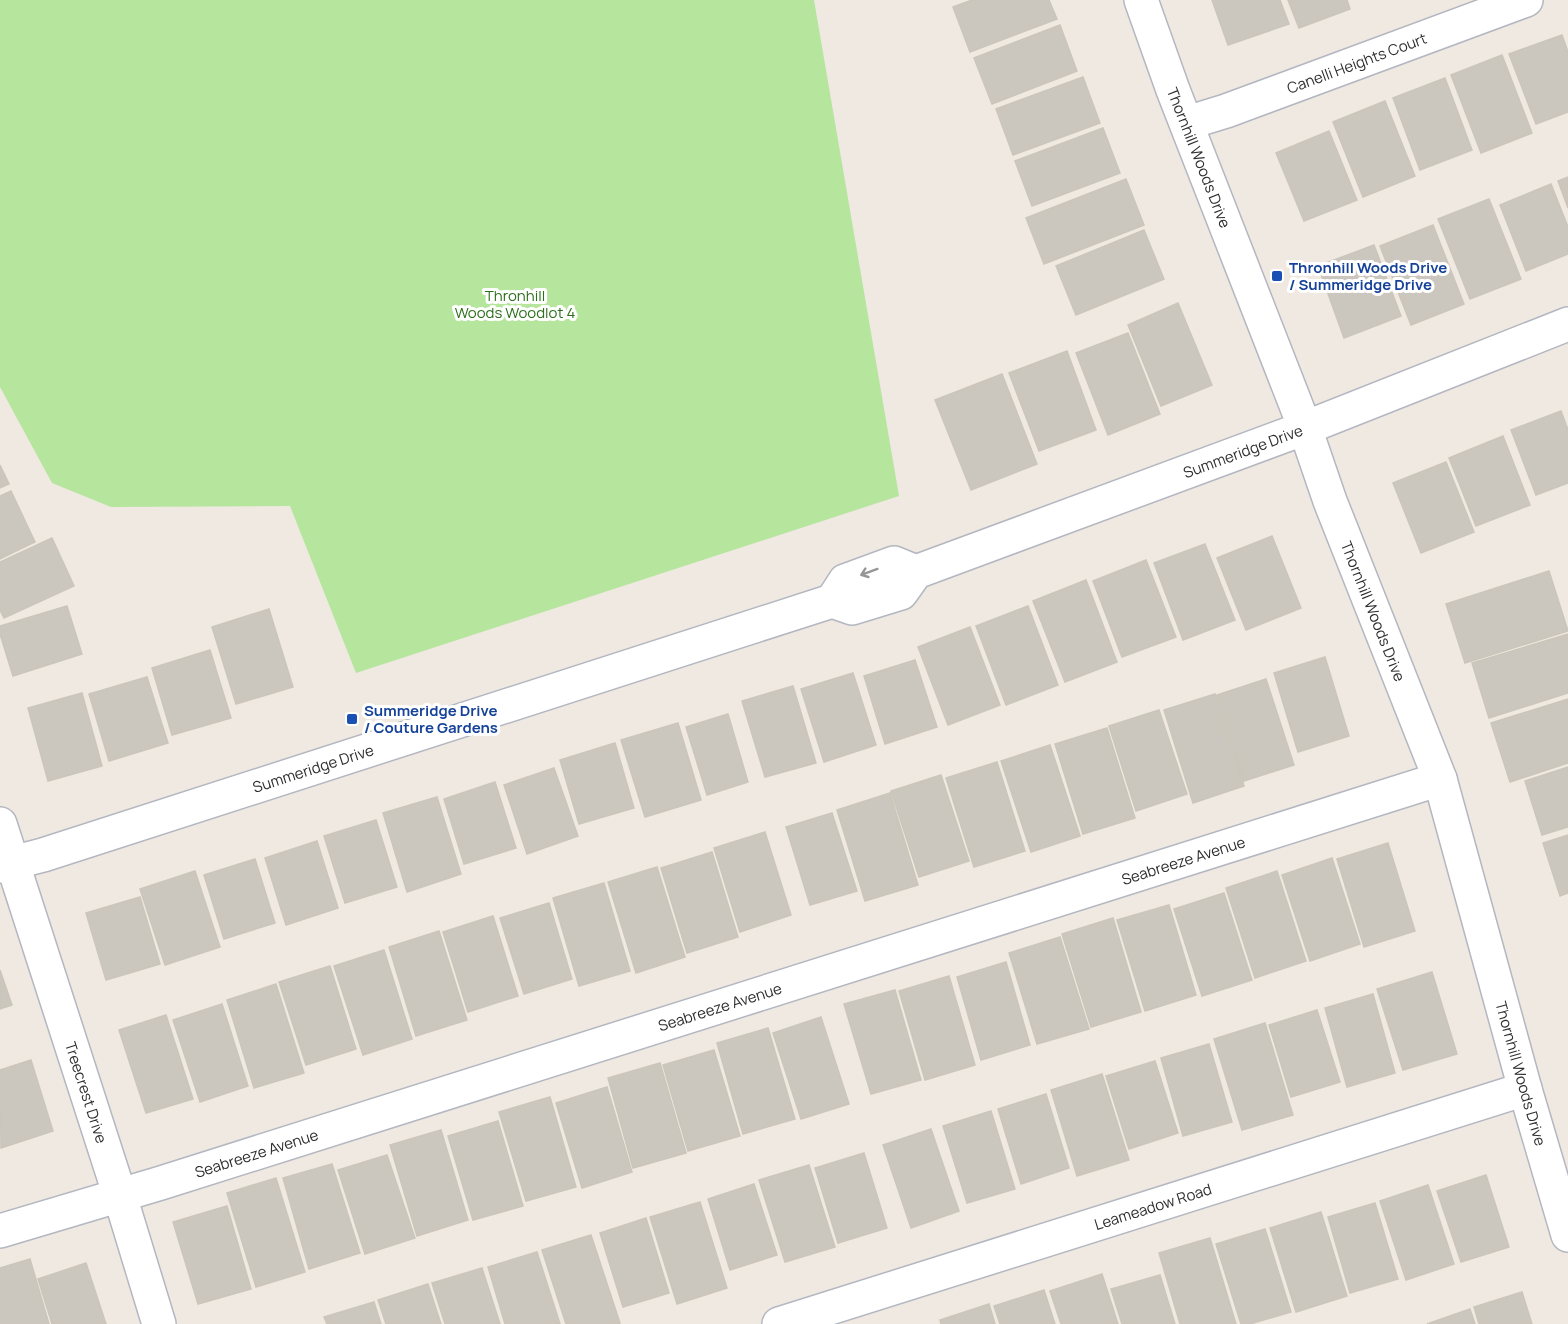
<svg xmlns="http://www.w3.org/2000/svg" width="1568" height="1324" viewBox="0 0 1568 1324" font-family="Manrope,sans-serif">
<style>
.green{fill:#b6e59e}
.building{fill:#cbc7bf;stroke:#cbc5ba;stroke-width:1.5}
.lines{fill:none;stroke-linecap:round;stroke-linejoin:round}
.minor-casing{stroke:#b4b7c1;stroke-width:36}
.minor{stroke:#fff;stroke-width:33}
.oneway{stroke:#969696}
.transit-dot{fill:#1a4fb4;stroke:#fff;stroke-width:2}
.labels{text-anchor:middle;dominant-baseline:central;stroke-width:6;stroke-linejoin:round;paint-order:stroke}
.street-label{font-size:15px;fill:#2e2e2e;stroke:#fff}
.transit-label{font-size:15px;font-weight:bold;fill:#164399;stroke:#fff;text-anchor:start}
.park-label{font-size:15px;fill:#2c6e1b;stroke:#fff}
</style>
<rect width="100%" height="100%" fill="#efe9e1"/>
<!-- green -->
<path class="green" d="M0 0H814L899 496 356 673 290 506 111 507 52 483 0 387Z"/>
<!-- building -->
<path class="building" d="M972 0H1049L1057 19 970 52 953 7Z
M1212 0H1280L1289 24 1228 45Z
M1288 0H1347L1350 9 1299 28Z
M1060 25 1077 71 992 104 974 58Z
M1562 35 1568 52V112L1536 124 1509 54Z
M1502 55 1532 133 1481 153 1451 75Z
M1083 77 1100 123 1013 155 996 109Z
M1445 78 1472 150 1420 170 1393 98Z
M1385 101 1415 176 1363 197 1333 122Z
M1103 128 1120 173 1032 206 1015 161Z
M1329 131 1357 200 1304 221 1276 153Z
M1568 177V208L1558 181Z
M1126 179 1144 225 1044 264 1026 218Z
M1551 184 1568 227V254L1526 271 1500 205Z
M1489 199 1521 279 1470 299 1438 219Z
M1433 225 1464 304 1411 325 1380 246Z
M1144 230 1164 279 1076 315 1056 266Z
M1374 245 1401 316 1344 338 1318 266Z
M1178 303 1212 385 1161 406 1128 325Z
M1128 333 1160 414 1108 435 1076 353Z
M1067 351 1096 430 1039 451 1009 373Z
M1002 374 1037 464 971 490 935 400Z
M1561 411 1568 430V483L1536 495 1511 430Z
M1503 436 1530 505 1476 526 1449 458Z
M1446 462 1474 532 1421 553 1393 483Z
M0 465 9 484 0 488Z
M11 491 35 542 0 559V496Z
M1272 536 1301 608 1246 630 1217 558Z
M52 538 74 586 4 618 0 610V562Z
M1205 544 1235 620 1183 640 1154 563Z
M1146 560 1176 637 1122 657 1093 581Z
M1549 571 1568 631 1465 663 1446 604Z
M1086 580 1117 662 1065 682 1033 601Z
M67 606 82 654 13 676 0 634V626Z
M1028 606 1058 685 1006 705 976 626Z
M269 609 293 687 236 704 212 627Z
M970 627 1000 705 948 725 918 647Z
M1568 634V693L1489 718 1472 663Z
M210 650 231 718 172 735 152 668Z
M1325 657 1349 736 1298 752 1274 673Z
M915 660 937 727 885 744 864 676Z
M853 673 876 745 824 762 801 689Z
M147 677 168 743 109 761 89 694Z
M1266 679 1294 765 1244 781 1217 695Z
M793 686 816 763 765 777 742 701Z
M82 693 102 766 48 781 28 708Z
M1215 694 1244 786 1193 803 1164 710Z
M1568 699V763L1510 782 1491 723Z
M1159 710 1187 794 1136 811 1109 726Z
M728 714 748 782 707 795 686 727Z
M678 723 701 800 645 817 621 740Z
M1107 728 1135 818 1083 834 1055 744Z
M615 743 634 808 579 824 560 760Z
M1050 745 1080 836 1031 852 1001 761Z
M997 762 1025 851 974 867 946 778Z
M1568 767V827L1542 835 1525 781Z
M554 768 578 836 527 854 504 785Z
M941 775 969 861 919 877 891 791Z
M495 782 516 848 464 864 444 799Z
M890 793 918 885 865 901 837 810Z
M437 797 461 874 407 892 383 813Z
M832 813 857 891 810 905 786 827Z
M376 820 397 887 345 903 324 836Z
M765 832 791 915 740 932 714 848Z
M1568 835V893L1560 896 1543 843Z
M317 841 338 908 286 925 265 858Z
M1388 843 1415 931 1364 947 1337 859Z
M712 852 738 937 687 953 661 868Z
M1332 858 1360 944 1310 961 1282 875Z
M255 859 275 923 224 939 204 875Z
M657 867 685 957 636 973 608 882Z
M195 871 220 947 165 965 140 889Z
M1277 871 1306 961 1255 978 1226 888Z
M604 883 630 971 579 986 553 898Z
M1224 893 1252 980 1202 996 1174 909Z
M140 897 160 964 106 980 86 913Z
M549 903 572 979 524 994 500 918Z
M1169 905 1196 995 1145 1011 1117 920Z
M493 916 518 996 468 1012 443 932Z
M1113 918 1141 1012 1091 1027 1062 934Z
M439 931 467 1020 416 1036 389 947Z
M1060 937 1089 1029 1037 1044 1009 953Z
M384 950 412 1039 363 1055 334 966Z
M1006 962 1030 1045 981 1060 957 977Z
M330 966 356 1049 306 1065 279 982Z
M0 970 12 1005 0 1009Z
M1432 972 1457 1054 1403 1070 1377 989Z
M949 976 975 1065 925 1080 899 991Z
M276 984 304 1073 254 1088 227 1000Z
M895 990 921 1080 871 1094 844 1004Z
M1373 994 1395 1073 1347 1087 1325 1008Z
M222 1004 248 1086 200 1102 173 1020Z
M1317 1010 1340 1082 1291 1097 1269 1025Z
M166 1015 193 1099 146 1113 119 1030Z
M821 1017 849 1104 801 1119 773 1033Z
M1265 1023 1293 1115 1242 1130 1214 1039Z
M768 1028 795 1119 743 1134 717 1043Z
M1209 1044 1232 1122 1183 1136 1161 1058Z
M714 1050 740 1136 688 1151 663 1065Z
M31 1060 53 1131 1 1148 0 1070Z
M1155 1061 1178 1133 1129 1149 1106 1076Z
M660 1063 686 1153 633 1168 608 1078Z
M1102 1074 1129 1160 1077 1176 1051 1090Z
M607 1087 632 1172 582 1188 556 1103Z
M1046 1094 1069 1168 1021 1184 998 1109Z
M550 1097 576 1187 526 1201 499 1112Z
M991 1111 1015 1189 967 1203 943 1126Z
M498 1121 523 1206 473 1220 448 1136Z
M931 1129 959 1211 911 1228 883 1145Z
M441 1130 468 1220 417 1236 390 1145Z
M864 1153 887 1228 838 1243 815 1168Z
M387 1155 415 1238 365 1254 338 1170Z
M332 1164 360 1253 309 1269 283 1178Z
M809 1165 835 1247 785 1262 759 1180Z
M1486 1175 1509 1247 1461 1262 1437 1191Z
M276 1178 305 1272 256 1287 227 1193Z
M754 1184 777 1255 730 1270 708 1199Z
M1428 1185 1454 1264 1406 1280 1380 1201Z
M700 1202 727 1288 677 1304 650 1217Z
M1375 1203 1398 1279 1350 1293 1328 1217Z
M227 1206 251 1289 198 1304 173 1222Z
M1321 1212 1347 1296 1296 1312 1270 1228Z
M646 1218 669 1293 623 1307 600 1233Z
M1265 1229 1291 1312 1250 1324H1241L1216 1244Z
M591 1235 620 1323 617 1324H566L542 1250Z
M1210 1238 1236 1324H1180L1159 1253Z
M537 1252 560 1324H505L488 1267Z
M30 1259 49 1324H0V1268Z
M86 1263 106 1324H52L38 1279Z
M482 1268 500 1324H445L432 1283Z
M1102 1274 1118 1324H1061L1050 1291Z
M1160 1275 1175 1324H1122L1111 1289Z
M428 1284 441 1324H386L378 1300Z
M1044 1290 1055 1324H1000L994 1306Z
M1522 1292 1532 1324H1479L1474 1307Z
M374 1302 381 1324H327L324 1317Z
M989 1304 995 1324H941L940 1320Z
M1470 1309 1475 1324H1427Z"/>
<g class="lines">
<!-- minor casing -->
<g class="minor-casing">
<g id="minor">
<path id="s1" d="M1141 0 1173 90 1305 428 1330 501 1440 779 1525 1089 1568 1235"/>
<path id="s2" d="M1187 123 1226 111 1526 0"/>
<path d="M832 601 845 581 894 563 916 572"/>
<path id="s3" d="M0 824 120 1196 159 1324"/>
<path id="s4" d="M0 866 43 855 832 601 852 608 901 593 916 572 1305 428 1568 324"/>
<path id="s5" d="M0 1231 161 1183 1440 779"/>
<path id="s6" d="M779 1324 1525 1089"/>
</g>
</g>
<!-- minor -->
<use href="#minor" class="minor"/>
</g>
<!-- one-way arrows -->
<defs><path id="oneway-shaft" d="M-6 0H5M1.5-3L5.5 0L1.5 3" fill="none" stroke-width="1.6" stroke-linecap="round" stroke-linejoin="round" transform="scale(1.5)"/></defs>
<use class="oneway" href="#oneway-shaft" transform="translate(869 572) rotate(160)"/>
<!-- markers -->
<g class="transit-dot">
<rect x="1271" y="270" width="12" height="12" rx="3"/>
<rect x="346" y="713" width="12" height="12" rx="3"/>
</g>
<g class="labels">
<!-- street labels -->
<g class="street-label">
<text stroke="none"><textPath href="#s2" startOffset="180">Canelli Heights Court</textPath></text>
<text stroke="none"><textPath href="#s1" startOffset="168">Thornhill Woods Drive</textPath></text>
<text stroke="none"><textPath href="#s4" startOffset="1320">Summeridge Drive</textPath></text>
<text stroke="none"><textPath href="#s1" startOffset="654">Thornhill Woods Drive</textPath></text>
<text stroke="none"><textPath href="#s4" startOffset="328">Summeridge Drive</textPath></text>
<text stroke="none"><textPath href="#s5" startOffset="1240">Seabreeze Avenue</textPath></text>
<text stroke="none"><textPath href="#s5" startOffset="754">Seabreeze Avenue</textPath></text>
<text stroke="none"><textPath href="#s1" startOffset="1140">Thornhill Woods Drive</textPath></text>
<text stroke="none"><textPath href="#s3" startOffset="282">Treecrest Drive</textPath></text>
<text stroke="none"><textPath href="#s5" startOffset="268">Seabreeze Avenue</textPath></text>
<text stroke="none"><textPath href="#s6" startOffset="392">Leameadow Road</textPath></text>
</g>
<!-- transit labels -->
<g class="transit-label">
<text x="1289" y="267">Thronhill Woods Drive<tspan x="1289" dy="17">/ Summeridge Drive</tspan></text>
<text x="364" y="710">Summeridge Drive<tspan x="364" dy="17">/ Couture Gardens</tspan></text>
</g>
<!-- park labels -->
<g class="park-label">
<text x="515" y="295">Thronhill<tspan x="515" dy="17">Woods Woodlot 4</tspan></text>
</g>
</g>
</svg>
